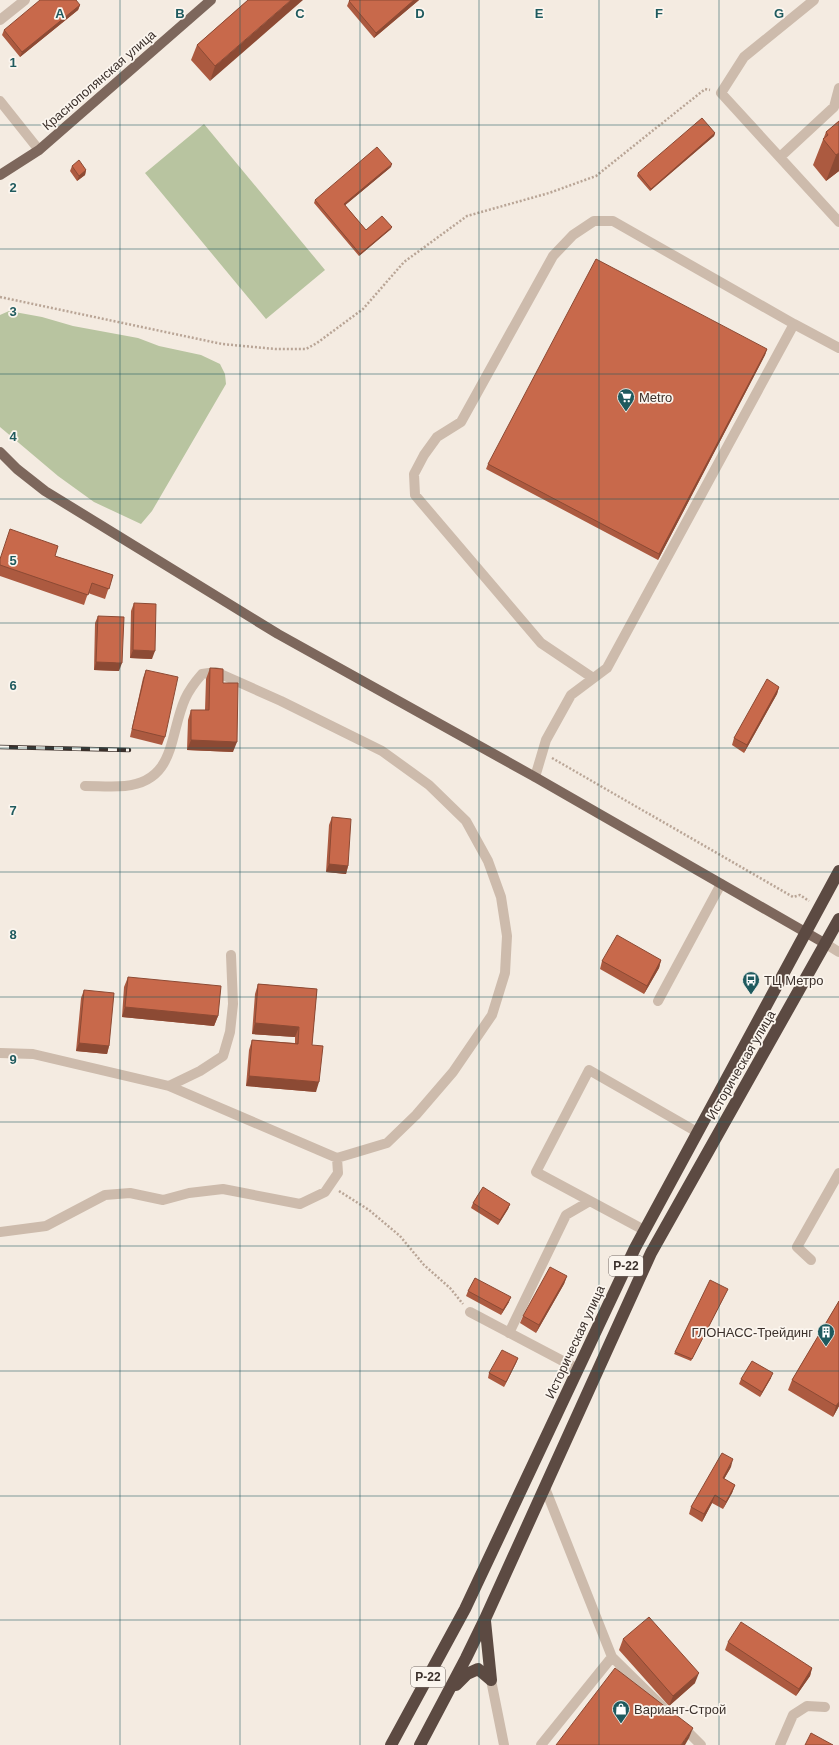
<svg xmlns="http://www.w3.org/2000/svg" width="839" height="1745" viewBox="0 0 839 1745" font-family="Helvetica,sans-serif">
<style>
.green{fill:#b8c4a0}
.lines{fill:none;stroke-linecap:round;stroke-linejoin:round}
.path{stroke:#b9a596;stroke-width:2.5;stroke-dasharray:2 2;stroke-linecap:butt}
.minor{stroke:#cdbbac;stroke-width:10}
.major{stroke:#7d675c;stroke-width:10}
.highway{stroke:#5c4a42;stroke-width:12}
.rail-casing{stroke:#3b302b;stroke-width:4.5}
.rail{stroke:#fbf5ee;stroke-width:3;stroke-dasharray:9;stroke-linecap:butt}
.wall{fill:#ac5a40}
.shaded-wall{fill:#8c4a34}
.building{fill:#c8694b;stroke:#8c4a34}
.grid{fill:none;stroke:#1f5a5e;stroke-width:1;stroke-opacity:0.55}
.labels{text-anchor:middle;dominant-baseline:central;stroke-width:3.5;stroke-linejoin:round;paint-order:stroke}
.shield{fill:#fbf5ee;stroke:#756b66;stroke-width:1}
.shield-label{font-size:12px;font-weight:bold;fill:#3b302b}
.street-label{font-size:13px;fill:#3b302b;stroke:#fbf5ee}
.poi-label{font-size:13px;fill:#3b302b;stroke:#fbf5ee;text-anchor:start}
.grid-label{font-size:13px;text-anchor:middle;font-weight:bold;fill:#1f5a5e;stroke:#fbf5ee;stroke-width:3.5;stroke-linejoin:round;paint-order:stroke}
</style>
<rect width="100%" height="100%" fill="#f4ebe1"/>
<!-- green -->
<path class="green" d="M204 124 325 270 266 319 145 173Z
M9 311 42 317 73 326 138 338 159 346 201 355 220 364 225 374 226 384 152 511 141 524 94 502 58 476 0 427V315Z"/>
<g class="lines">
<!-- path -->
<path class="path" d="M0 297 222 344 275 349H306L317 343 363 309 404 262 467 216 549 193 596 176 705 89 710 90
M552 758 793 897 800 895 809 901
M339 1191 369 1210 400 1236 424 1265 450 1288 463 1304"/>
<!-- minor -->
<path class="minor" d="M814 0 744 57 721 93 839 222
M0 20 25 0
M0 101 39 150
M780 157 834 107 839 88
M593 678 541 643 415 495 414 474 424 455 437 437 461 422 553 256 573 235 594 221H613L794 324
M535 777 546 740 571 695 607 668 794 324 839 348
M826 944 839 952
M658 1001 721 884
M0 1053 33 1054 169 1086 337 1158 387 1143 416 1115 453 1072 492 1015 505 973 507 936 501 897 488 861 466 821 429 785 382 751 281 701 216 672 202 674C195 682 189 690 185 699 169 735 176 781 125 786 112 787 98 786 85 786
M169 1086 200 1071 223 1056 230 1032 233 1004 231 955
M644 1230 536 1172 589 1070 697 1132
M0 1232 46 1226 105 1195 130 1193 163 1200 189 1193 223 1189 300 1204 325 1192 338 1173 337 1158
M811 1260 797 1247 839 1173
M470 1312 578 1369
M509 1333 566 1215 590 1201
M545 1488 612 1657 663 1707
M491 1680 504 1745
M682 1726 701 1745
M541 1745 612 1657
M780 1745 793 1715 807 1706 825 1707"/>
<!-- major -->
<path class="major" d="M0 175 39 150 211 0
M0 452 17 469 45 491 278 634 535 777 826 944"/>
<!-- highway -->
<path class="highway" d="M485 1621 491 1680
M456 1685 467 1674 478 1669 491 1680
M391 1745 465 1609 635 1248 839 871
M420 1745 466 1658 485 1619 651 1253 839 919"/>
<!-- rail casing -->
<g class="rail-casing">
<path id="rail" d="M0 747 129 750"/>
</g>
<!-- rail -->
<use href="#rail" class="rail"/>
</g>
<!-- wall -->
<path class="wall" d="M248 0 210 81 191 60 197 45Z
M419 0 374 38 347 6 349 1Z
M80 5 78 10 20 57 2 35 4 30Z
M839 121V171L826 181 813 165 826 132Z
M715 133 714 136 650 191 637 176 638 173Z
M72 166 86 170 85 175 77 181 70 171Z
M391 167 345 205 366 230 391 229 359 256 314 203 315 200Z
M767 349 765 355 658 560 486 469 488 464Z
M55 556 113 575 105 599 88 593 84 605 0 576V558Z
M134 603 152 659 130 658 131 611Z
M98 616 119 671 94 670 95 623Z
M210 668 223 683 233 752 187 750 188 720 191 710H205L206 679Z
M146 670 165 737 162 745 130 737 143 678Z
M779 687 777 694 744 753 732 745 734 738Z
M332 817 348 866 346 874 326 872 329 825Z
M661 960 659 968 644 994 600 969 602 961Z
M128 977 218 1016 214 1026 122 1017 124 987Z
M258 984 317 989 312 1045 316 1092 246 1086 249 1050 252 1040 295 1043V1037L252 1034 255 994Z
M84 990 109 1046 107 1054 76 1051 81 998Z
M473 1203 510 1204 508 1209 498 1225 471 1208Z
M567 1276 564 1284 536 1333 520 1323 523 1316Z
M728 1289 691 1361 674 1354 675 1352Z
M468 1291 509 1302 501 1315 466 1296Z
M839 1301V1406L833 1417 788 1390 792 1380Z
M518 1358 516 1363 504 1387 488 1378 489 1373Z
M771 1378 760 1397 739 1384 741 1379Z
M731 1467 724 1479 735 1485 732 1493 723 1509 712 1503 702 1522 689 1514 691 1507Z
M623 1639 695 1683 669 1706 619 1650Z
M728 1642 812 1668 810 1676 796 1696 725 1650Z"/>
<!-- shaded-wall -->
<path class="shaded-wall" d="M291 0H303L210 81 215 66Z
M414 0H419L374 38 376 33Z
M80 5 78 10 20 57 22 52Z
M715 133 714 136 650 191 651 189Z
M839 153V171L826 181 836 155Z
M392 164 391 167 343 207 344 204Z
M86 170 85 175 77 181 79 176Z
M392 227 391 229 359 256 360 254Z
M767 349 765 355 658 560 659 554Z
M133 650 155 651 152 659 130 658Z
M96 662 122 663 119 671 94 670Z
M779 687 777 694 744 753 747 745Z
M191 740 237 742 233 752 187 750Z
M329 864 348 866 346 874 326 872Z
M661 960 659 968 644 994 647 986Z
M125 1007 218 1016 214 1026 122 1017Z
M255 1023 299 1027 295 1037 252 1034Z
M79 1043 109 1046 107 1054 76 1051Z
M249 1076 319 1082 316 1092 246 1086Z
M510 1204 508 1209 498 1225 500 1220Z
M567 1276 564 1284 536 1333 539 1325Z
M511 1297 509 1302 501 1315 503 1310Z
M518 1358 516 1363 504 1387 506 1382Z
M773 1373 771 1378 760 1397 762 1392Z
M839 1402V1406L833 1417 836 1406Z
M733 1459 731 1467 720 1486 723 1478Z
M735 1485 732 1493 723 1509 726 1502Z
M715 1495 712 1503 702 1522 704 1514Z
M812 1668 810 1676 796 1696 799 1689Z
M699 1673 695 1683 669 1706 673 1696Z
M693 1728 689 1738 685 1745H681Z"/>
<!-- building -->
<path class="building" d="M40 0H76L80 5 22 52 4 30Z
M248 0H291L215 66 197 45Z
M350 0H414L376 33 349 1Z
M702 118 715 133 651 189 638 173Z
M839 121V153L836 155 823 139 828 135 826 132Z
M377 147 392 164 344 204 366 230 382 216 392 227 360 254 315 200Z
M79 160 86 170 79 176 72 166Z
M596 259 767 349 659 554 488 464Z
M10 529 58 546 55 556 113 575 109 589 92 583 88 595 0 565V559Z
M134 603 156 604 155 651 133 650Z
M98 616 124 617 122 663 96 662Z
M210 668 223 669V683H238L237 742 191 740V710H209Z
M146 670 178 677 165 737 132 729Z
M767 679 779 687 747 745 734 738Z
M332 817 351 819 348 866 329 864Z
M617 935 661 960 647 986 602 961Z
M128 977 221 986 218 1016 125 1007Z
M258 984 317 989 312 1045 323 1046 319 1082 249 1076 252 1040 298 1044 299 1027 255 1023Z
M84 990 114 993 109 1046 79 1043Z
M483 1187 510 1204 500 1220 473 1203Z
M550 1267 567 1276 539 1325 523 1316Z
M475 1278 511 1297 503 1310 468 1291Z
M710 1280 728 1289 692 1359 675 1352Z
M839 1301V1402L836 1406 792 1380Z
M502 1350 518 1358 506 1382 489 1373Z
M752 1361 773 1373 762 1392 741 1379Z
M722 1453 733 1459 723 1478 735 1485 726 1502 715 1495 704 1514 691 1507Z
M649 1617 699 1673 673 1696 623 1639Z
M741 1622 812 1668 799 1689 728 1642Z
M615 1668 693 1728 681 1745H556Z
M811 1733 833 1745H805Z"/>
<!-- grid -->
<path class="grid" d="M120 0V1745M240 0V1745M360 0V1745M479 0V1745M599 0V1745M719 0V1745M0 125H839M0 249H839M0 374H839M0 499H839M0 623H839M0 748H839M0 872H839M0 997H839M0 1122H839M0 1246H839M0 1371H839M0 1496H839M0 1620H839"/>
<!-- icons -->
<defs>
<g id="supermarket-pin" transform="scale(0.9)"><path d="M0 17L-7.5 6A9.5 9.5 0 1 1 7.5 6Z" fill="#1f5a5e" stroke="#fbf5ee"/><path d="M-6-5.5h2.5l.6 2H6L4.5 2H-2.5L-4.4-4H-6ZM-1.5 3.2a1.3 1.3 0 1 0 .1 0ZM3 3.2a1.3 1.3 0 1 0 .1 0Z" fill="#fff"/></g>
<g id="bus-pin" transform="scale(0.9)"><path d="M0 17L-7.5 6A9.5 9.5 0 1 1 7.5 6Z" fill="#1f5a5e" stroke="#fbf5ee"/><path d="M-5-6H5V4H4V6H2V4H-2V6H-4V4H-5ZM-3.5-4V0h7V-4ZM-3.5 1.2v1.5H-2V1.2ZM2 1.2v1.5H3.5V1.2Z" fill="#fff"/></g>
<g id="building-pin" transform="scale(0.9)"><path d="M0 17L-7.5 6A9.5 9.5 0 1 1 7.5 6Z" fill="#1f5a5e" stroke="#fbf5ee"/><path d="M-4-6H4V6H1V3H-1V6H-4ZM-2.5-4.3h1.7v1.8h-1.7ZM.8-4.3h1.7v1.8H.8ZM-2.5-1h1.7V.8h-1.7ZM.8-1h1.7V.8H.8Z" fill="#fff"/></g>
<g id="shop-pin" transform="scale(0.9)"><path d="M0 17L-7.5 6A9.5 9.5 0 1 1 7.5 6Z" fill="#1f5a5e" stroke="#fbf5ee"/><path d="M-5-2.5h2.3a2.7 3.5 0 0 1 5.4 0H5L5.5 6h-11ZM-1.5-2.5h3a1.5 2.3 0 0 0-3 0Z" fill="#fff"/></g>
</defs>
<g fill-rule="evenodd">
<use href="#supermarket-pin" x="626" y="397"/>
<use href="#bus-pin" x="751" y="980"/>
<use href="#building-pin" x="826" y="1332"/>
<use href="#shop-pin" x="621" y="1709"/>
</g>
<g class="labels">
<!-- shield labels -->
<g class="shield">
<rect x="609" y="1256" width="34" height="20" rx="3"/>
<rect x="411" y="1667" width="34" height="20" rx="3"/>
</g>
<g class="shield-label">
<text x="626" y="1266">Р-22</text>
<text x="428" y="1677">Р-22</text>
</g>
<!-- street labels -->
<g class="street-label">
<text transform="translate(99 80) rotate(-41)">Краснополянская улица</text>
<text transform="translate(741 1065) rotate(-60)">Историческая улица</text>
<text transform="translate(575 1342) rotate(-65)">Историческая улица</text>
</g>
<!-- poi labels -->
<g class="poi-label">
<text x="639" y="397">Metro</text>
<text x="764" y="980">ТЦ Метро</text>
<text x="813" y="1332" text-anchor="end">ГЛОНАСС-Трейдинг</text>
<text x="634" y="1709">Вариант-Строй</text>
</g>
</g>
<g class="grid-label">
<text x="60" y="18">A</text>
<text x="180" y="18">B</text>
<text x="300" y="18">C</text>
<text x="420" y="18">D</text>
<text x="539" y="18">E</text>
<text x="659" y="18">F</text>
<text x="779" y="18">G</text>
<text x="13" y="67">1</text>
<text x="13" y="192">2</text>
<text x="13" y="316">3</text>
<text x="13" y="441">4</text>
<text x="13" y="565">5</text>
<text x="13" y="690">6</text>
<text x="13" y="815">7</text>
<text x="13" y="939">8</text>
<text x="13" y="1064">9</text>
</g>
</svg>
